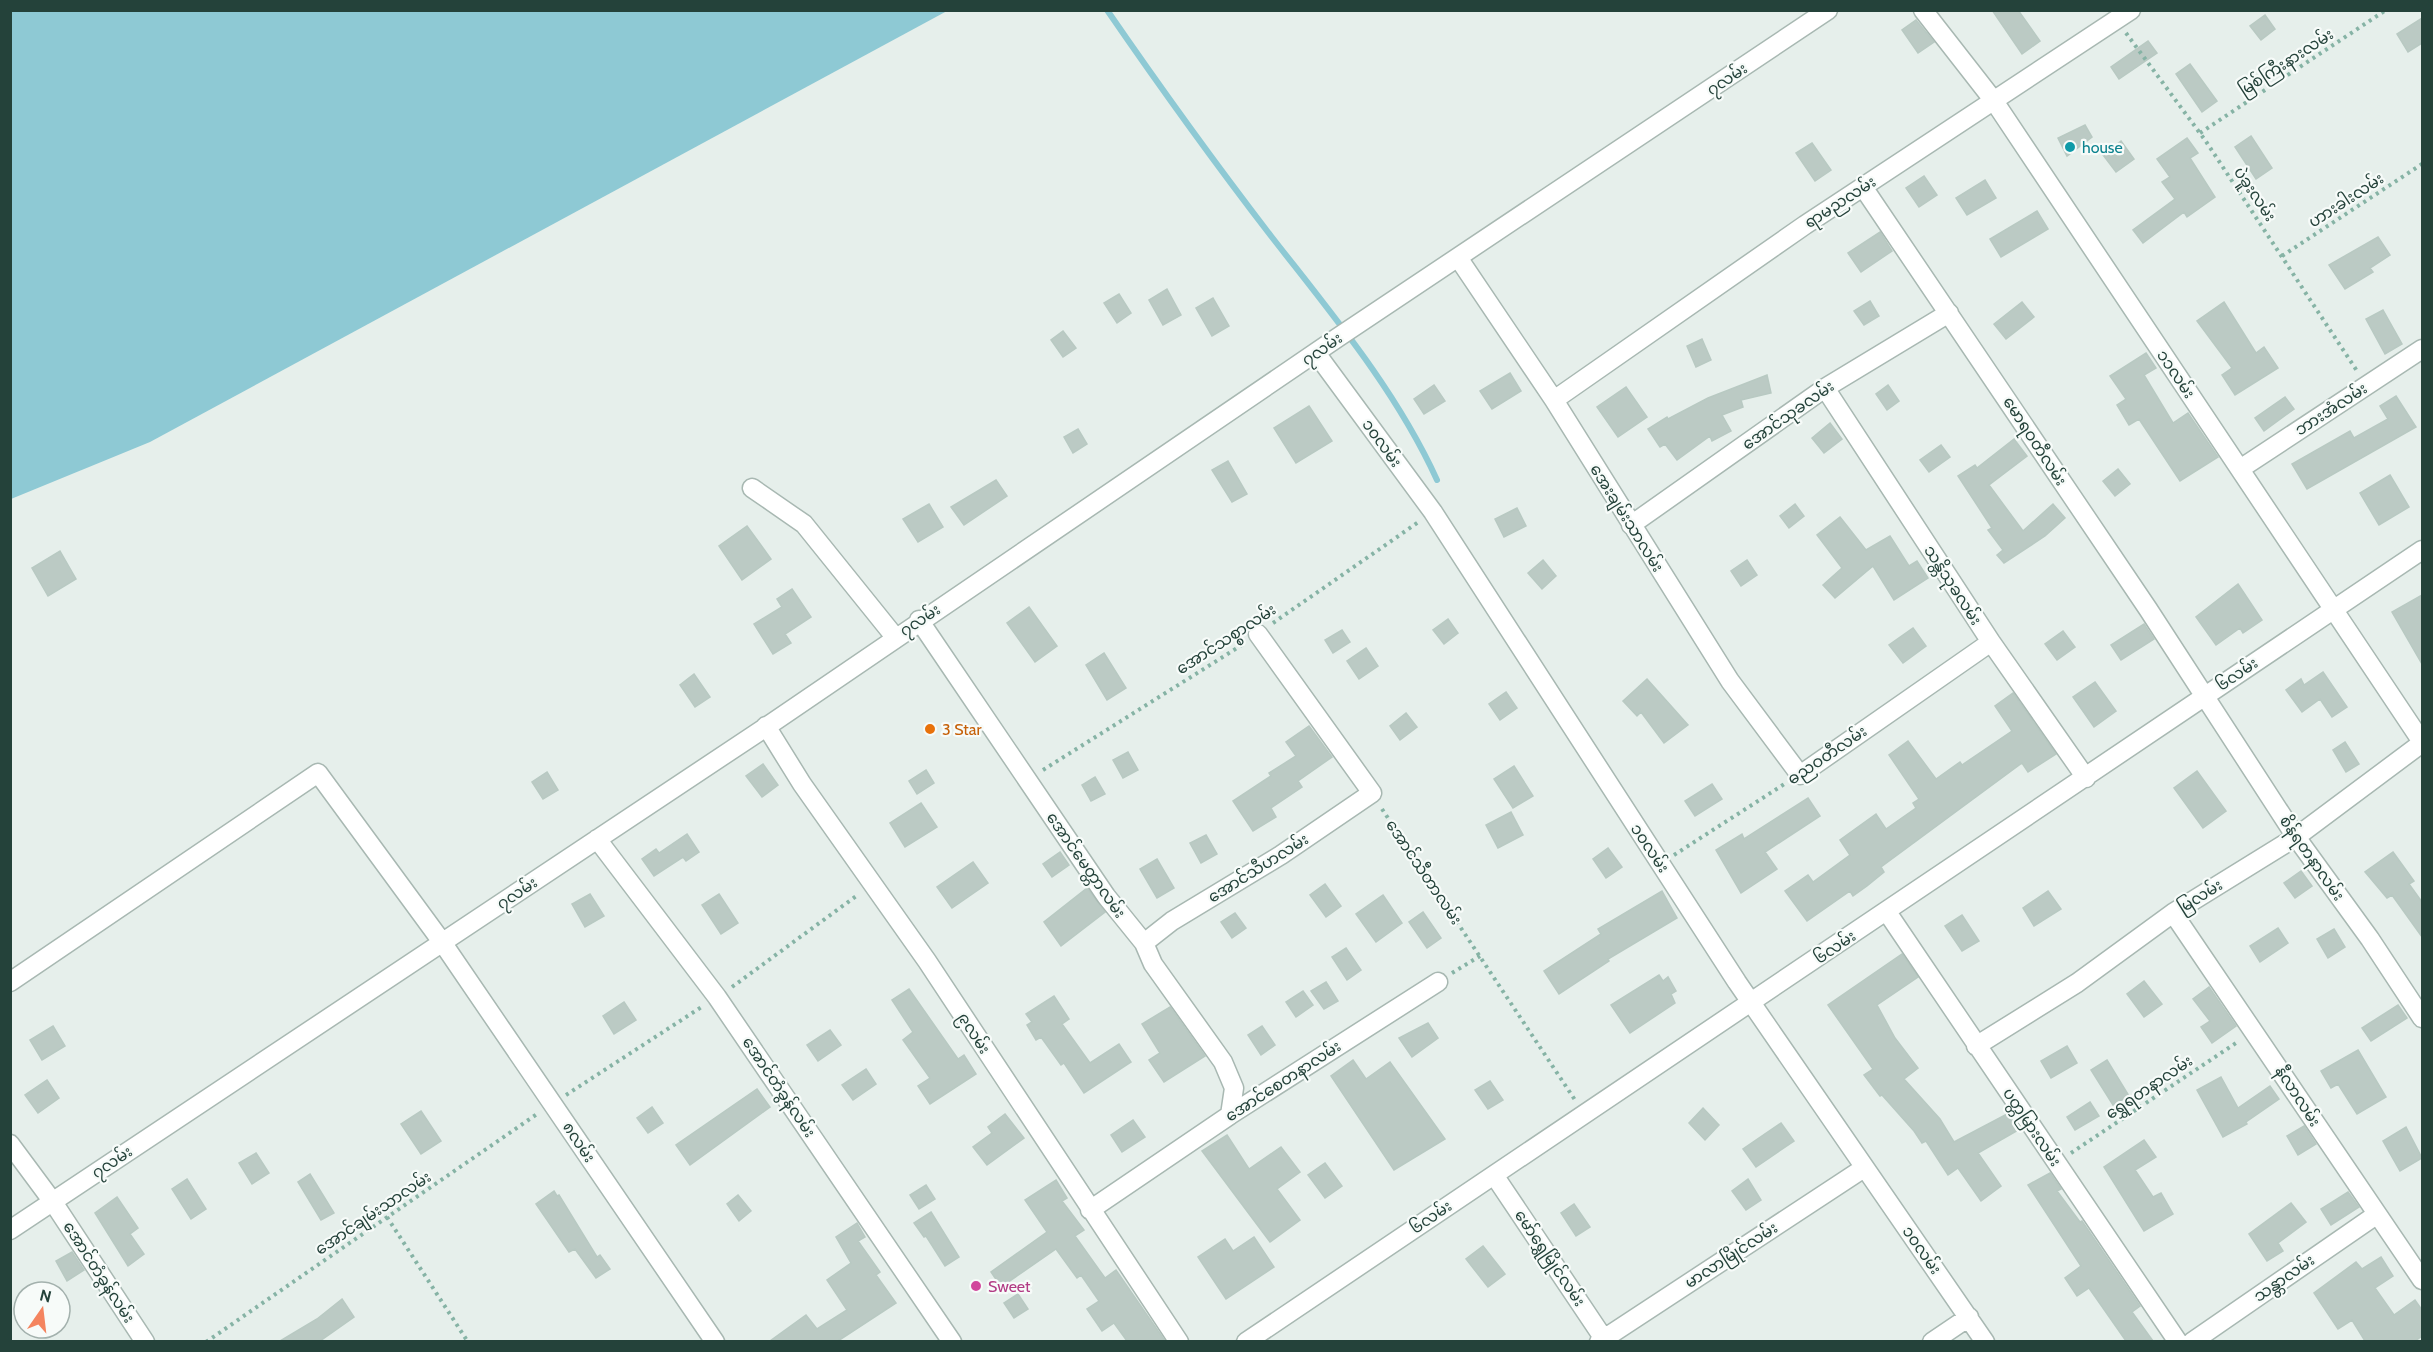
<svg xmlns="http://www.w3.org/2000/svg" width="2433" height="1352" viewBox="0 0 2433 1352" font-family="Cabin,'Noto Sans Myanmar',sans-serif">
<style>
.water{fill:#8ec9d4}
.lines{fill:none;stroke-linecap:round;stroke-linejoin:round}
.stream{stroke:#8ec9d4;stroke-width:6}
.building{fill:#bbcac4;stroke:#b8c9c2;stroke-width:1.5}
.minor-casing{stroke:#a8b8b2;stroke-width:21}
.path{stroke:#86b3a5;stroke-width:4;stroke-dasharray:3 4.5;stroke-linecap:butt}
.minor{stroke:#fff;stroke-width:18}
.culture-dot{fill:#0f9aa8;stroke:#f7fbf9;stroke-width:2}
.food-dot{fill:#e8710a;stroke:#f7fbf9;stroke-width:2}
.hotel-dot{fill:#d1479c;stroke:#f7fbf9;stroke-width:2}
.labels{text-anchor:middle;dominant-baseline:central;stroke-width:4.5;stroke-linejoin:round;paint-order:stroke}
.street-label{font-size:16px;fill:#24423a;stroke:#f7fbf9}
.culture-label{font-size:16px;fill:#0d838f;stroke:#f7fbf9;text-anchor:start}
.food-label{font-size:16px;fill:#c56008;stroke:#f7fbf9;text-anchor:start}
.hotel-label{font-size:16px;fill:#b23c85;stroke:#f7fbf9;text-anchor:start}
</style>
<rect width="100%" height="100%" fill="#e6efeb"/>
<!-- water -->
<path class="water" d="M11 10H947V11L150 442 11 499Z"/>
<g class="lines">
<!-- stream -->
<path class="stream" d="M1107 10C1160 87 1214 162 1271 236 1331 313 1396 390 1437 480"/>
</g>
<!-- building -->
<path class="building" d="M1992 10H2018L2040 41 2022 54Z
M2265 15 2275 29 2261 40 2250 26Z
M2422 18V43L2408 52 2397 34Z
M1916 20 1934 42 1918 53 1902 30Z
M2148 41 2157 53 2119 79 2111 67Z
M2190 64 2217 101 2202 112 2176 74Z
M2085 125 2092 137 2067 156 2058 138Z
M2251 136 2272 168 2256 179 2235 147Z
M2187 138 2198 153 2190 158 2215 197 2187 217 2184 212 2143 243 2133 230 2175 199 2162 182 2170 177 2157 159Z
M2121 141 2134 159 2116 172 2103 155Z
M1812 143 1831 170 1815 181 1796 153Z
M1924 176 1937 195 1919 207 1906 188Z
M1985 180 1996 198 1967 215 1956 198Z
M2037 211 2048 229 2001 257 1990 239Z
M1880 232 1892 251 1861 272 1848 253Z
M2378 237 2390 255 2370 268 2373 272 2345 289 2329 265Z
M1167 289 1181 315 1163 325 1149 300Z
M1119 294 1131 313 1117 323 1104 303Z
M1213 298 1229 326 1212 336 1196 308Z
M1870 301 1879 316 1864 325 1854 311Z
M2022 302 2034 317 2006 339 1994 324Z
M2224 302 2256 353 2264 347 2278 368 2235 395 2222 375 2232 368 2197 321Z
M2383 310 2402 344 2385 354 2366 319Z
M1063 331 1076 348 1063 357 1051 340Z
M1702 339 1711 360 1696 367 1687 346Z
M2146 353 2156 368 2144 375 2173 423 2188 413 2218 457 2180 481 2139 419 2129 425 2117 405 2126 399 2110 376Z
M1510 373 1521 391 1492 409 1480 391Z
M1767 375 1771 393 1741 400 1743 407 1722 415 1731 431 1712 441 1710 436 1677 460 1665 444 1660 447 1648 429 1667 417 1668 419 1708 398Z
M1434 385 1445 401 1424 414 1414 399Z
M1888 385 1899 401 1887 410 1876 394Z
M1626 387 1647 417 1618 437 1597 407Z
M2396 396 2416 427 2307 489 2292 464 2350 431 2354 438 2388 419 2380 406Z
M2285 397 2294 409 2264 431 2255 418Z
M1309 406 1332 441 1296 463 1274 428Z
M1830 423 1842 439 1824 453 1812 438Z
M1078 429 1087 444 1073 453 1064 437Z
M2014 439 2027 456 1989 485 2023 531 2053 504 2065 518 2045 536 2004 563 1997 555 2003 550 1988 530 1992 528 1958 476 1975 465 1977 468Z
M1941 445 1950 457 1929 472 1920 460Z
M1228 461 1247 494 1232 502 1212 470Z
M2118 469 2130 484 2115 496 2103 481Z
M2390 475 2409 507 2379 525 2360 493Z
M996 480 1007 496 964 525 951 507Z
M929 504 943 527 918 542 903 519Z
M1795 504 1804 516 1789 528 1780 516Z
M1517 508 1526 526 1504 537 1495 519Z
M1840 517 1866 550 1890 536 1909 566 1917 561 1928 578 1894 600 1873 566 1835 598 1823 585 1842 568 1817 535Z
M747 526 771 559 742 580 719 546Z
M60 551 76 579 48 596 32 568Z
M1543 560 1556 576 1542 589 1528 573Z
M1747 560 1757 575 1741 586 1731 571Z
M2238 584 2262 620 2243 633 2240 628 2216 645 2196 617Z
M792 589 811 617 785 634 791 643 773 654 754 624 782 607 777 599Z
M2422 595V664L2392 612Z
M1029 607 1057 646 1035 662 1007 623Z
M1448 619 1458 633 1444 644 1433 630Z
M2144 624 2154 639 2121 660 2111 645Z
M1913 628 1926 646 1903 663 1889 645Z
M1342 630 1350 642 1333 653 1325 640Z
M2063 631 2075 647 2057 660 2045 644Z
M1366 648 1378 666 1359 679 1347 661Z
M1104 653 1126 688 1107 700 1086 665Z
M2323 672 2347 707 2332 717 2320 699 2302 712 2286 690 2301 679 2304 685Z
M694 674 710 697 695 707 680 685Z
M1647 679 1688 725 1664 743 1641 712 1637 716 1623 701Z
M2095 682 2116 711 2094 727 2073 697Z
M1506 692 1517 708 1500 720 1489 704Z
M2013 693 2056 754 2028 772 2022 763 1881 867 1884 872 1867 886 1853 896 1850 891 1807 921 1785 891 1808 875 1813 882 1850 855 1840 840 1876 814 1886 829 1916 808 1913 803 1919 799 1889 755 1908 741 1936 779 1960 762 1962 765 2012 731 1995 706Z
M1406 713 1417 727 1400 740 1390 726Z
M1309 726 1332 757 1298 781 1302 787 1271 808 1276 817 1253 831 1233 801 1271 776 1269 773 1296 756 1286 742Z
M2345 742 2359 764 2346 772 2333 750Z
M1128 752 1138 770 1123 778 1113 760Z
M763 764 778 785 762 797 746 776Z
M1514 766 1533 796 1513 808 1494 779Z
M926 770 934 783 917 794 909 781Z
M2197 771 2226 811 2203 828 2174 788Z
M547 772 558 790 543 799 532 782Z
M1095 777 1105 794 1091 801 1082 785Z
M1712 784 1722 799 1695 816 1685 801Z
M1808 798 1820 816 1765 852 1777 869 1741 893 1716 850 1742 834 1744 839Z
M921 803 937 827 905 847 890 823Z
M1511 812 1523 835 1498 848 1486 825Z
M687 834 699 852 686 861 683 857 654 876 642 859 656 849 659 853Z
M1206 835 1217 854 1201 863 1190 843Z
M1608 848 1622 867 1606 878 1593 859Z
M1060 852 1069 865 1052 877 1043 864Z
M2393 852 2414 881 2409 884 2422 902V937L2392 895 2387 898 2365 872Z
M1157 859 1174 888 1157 898 1140 869Z
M973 862 988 883 952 908 937 887Z
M2301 871 2312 886 2295 898 2284 883Z
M1325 884 1341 906 1326 917 1310 895Z
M1087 888 1105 912 1061 946 1044 922Z
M1662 891 1677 918 1608 959 1609 961 1559 994 1544 971 1601 934 1598 929Z
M2048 891 2061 909 2034 926 2023 908Z
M590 894 604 916 585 927 572 904Z
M719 894 738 923 721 934 702 905Z
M1383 895 1402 923 1376 942 1356 914Z
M1423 912 1441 938 1427 948 1409 922Z
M1235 913 1246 928 1232 938 1221 922Z
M1962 915 1979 941 1962 951 1945 926Z
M2278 928 2288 943 2260 962 2250 946Z
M2334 929 2345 947 2328 958 2317 939Z
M1346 948 1361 970 1347 980 1332 957Z
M1902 954 1918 977 1877 1005 1895 1038 1918 1068 1904 1079 1940 1119 1954 1142 2009 1113 2020 1129 1978 1153 2001 1186 1981 1201 1958 1168 1948 1175 1926 1141 1922 1143 1914 1131 1882 1095 1880 1096 1864 1075 1873 1069 1828 1005Z
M1659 975 1663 981 1668 977 1676 991 1671 994 1675 1003 1630 1033 1611 1005Z
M2144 981 2162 1004 2144 1017 2127 994Z
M1326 982 1338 1001 1324 1009 1311 991Z
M2209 987 2236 1026 2212 1043 2201 1027 2210 1021 2193 999Z
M909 989 958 1059 964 1055 976 1074 930 1104 918 1086 930 1078 903 1040 913 1032 892 1000Z
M1303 991 1313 1005 1296 1017 1286 1002Z
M1054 996 1069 1019 1062 1024 1090 1063 1119 1044 1131 1062 1084 1093 1064 1063 1061 1065 1041 1037 1036 1040 1027 1025 1032 1022 1026 1014Z
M624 1002 636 1020 614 1034 603 1016Z
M2398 1005 2407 1018 2371 1041 2362 1028Z
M1170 1007 1205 1056 1164 1082 1149 1060 1160 1053 1142 1024Z
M1428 1023 1438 1038 1412 1057 1399 1038Z
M53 1026 65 1046 42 1060 30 1040Z
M1262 1026 1275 1045 1261 1055 1248 1035Z
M830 1030 841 1045 818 1061 807 1045Z
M2067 1046 2077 1063 2051 1078 2041 1061Z
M2358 1050 2386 1097 2357 1114 2338 1084 2331 1088 2321 1071Z
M1353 1060 1366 1079 1390 1062 1445 1139 1394 1170 1331 1076Z
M2107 1060 2129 1096 2113 1105 2091 1070Z
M866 1069 876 1084 853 1100 842 1085Z
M2221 1077 2238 1108 2270 1086 2279 1099 2246 1122 2247 1124 2223 1137 2197 1090Z
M47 1080 59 1098 38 1113 25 1095Z
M1490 1081 1503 1100 1488 1109 1475 1090Z
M757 1089 770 1107 690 1165 676 1145Z
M2090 1102 2099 1116 2075 1130 2067 1117Z
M652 1107 663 1123 648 1133 637 1118Z
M1703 1108 1719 1125 1705 1140 1689 1123Z
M421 1111 441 1141 421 1154 401 1124Z
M1005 1114 1024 1138 987 1165 973 1147 992 1133 988 1127Z
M1133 1120 1145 1137 1122 1152 1111 1135Z
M1781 1123 1794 1141 1756 1167 1743 1149Z
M2304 1126 2316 1144 2298 1155 2287 1136Z
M2406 1127 2422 1158 2400 1171 2383 1141Z
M1227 1135 1249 1169 1281 1147 1300 1172 1277 1189 1300 1220 1270 1242 1202 1151Z
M2144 1140 2156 1157 2135 1170 2153 1197 2161 1193 2173 1214 2144 1231 2104 1167Z
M256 1153 269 1173 252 1184 239 1163Z
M1325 1163 1342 1186 1325 1198 1308 1175Z
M2050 1173 2061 1189 2057 1191 2080 1222 2082 1221 2140 1306 2132 1312 2153 1341H2126L2089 1288 2077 1296 2065 1278 2081 1266 2028 1185Z
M310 1174 334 1213 321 1220 298 1182Z
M187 1179 206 1209 191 1219 172 1189Z
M1748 1179 1761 1200 1746 1210 1732 1191Z
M1056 1180 1067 1198 1062 1201 1084 1230 1075 1236 1105 1278 1116 1270 1165 1341H1127L1114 1323 1102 1331 1087 1309 1099 1301 1081 1275 1077 1278 1056 1249 1001 1287 991 1272 1047 1232 1025 1200Z
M926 1185 935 1199 919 1209 910 1195Z
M554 1191 557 1196 559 1195 597 1257 600 1255 610 1269 596 1278 575 1249 569 1252 536 1204Z
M2348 1192 2359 1207 2331 1225 2321 1209Z
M738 1195 751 1211 739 1221 727 1204Z
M117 1197 138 1228 130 1234 144 1254 128 1266 95 1213Z
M2291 1203 2306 1222 2278 1243 2283 1251 2267 1261 2249 1234Z
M1574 1204 1590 1227 1576 1236 1561 1213Z
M931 1212 959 1257 945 1266 926 1236 924 1237 914 1223Z
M857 1223 865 1237 858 1241 880 1272 876 1275 896 1303 838 1341H770L806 1315 817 1329 847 1310 827 1280 851 1263 836 1237Z
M1254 1237 1274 1267 1226 1299 1198 1257 1225 1239 1233 1251Z
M1483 1246 1505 1274 1488 1287 1466 1259Z
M72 1252 84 1270 67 1281 56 1261Z
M2381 1257 2393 1276 2375 1288 2394 1315 2415 1300 2422 1310V1336L2415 1341H2365L2352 1320 2338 1329 2314 1293 2356 1262 2362 1269Z
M1018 1294 1028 1309 1014 1318 1004 1303Z
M342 1299 354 1317 320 1341H280L317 1319Z"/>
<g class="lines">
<!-- minor casing -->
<g class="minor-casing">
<path id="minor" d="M1923 10 1994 101 2422 742
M1863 187 2148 609 2296 837 2370 939 2422 1018
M1459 259 1554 400 1730 681 1800 775 1991 642
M1316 353 1433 512 1737 982 1985 1342
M1825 388 1991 642 2086 778
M1554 400 1805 225 2131 10
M2240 469 2422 349
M752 488 804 524 895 637
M1631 525 1825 388 1949 313
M919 620 1106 896 1144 943 1153 964 1223 1062 1234 1088 1230 1115
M766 726 802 784 927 961 1179 1342
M597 839 717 997 952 1342
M1887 912 2178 1342
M2173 913 2422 1280
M1144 943 1172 921 1281 855 1372 793 1258 634
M10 982 318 773 442 942 715 1342
M1976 1046 2077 983 2173 913 2296 837 2422 743
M10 1144 53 1202 145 1342
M1494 1175 1606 1342
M1090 1210 1230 1115 1438 982
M10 1230 772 723 1337 338 1828 10
M1246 1342 2422 550
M1599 1342 1864 1168
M1932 1342 1969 1317
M2192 1342 2376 1215"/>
</g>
<!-- path -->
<path class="path" d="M2126 33 2205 140 2357 371
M2200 133 2386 10
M2282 256 2422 164
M1273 623 1420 521
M1043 770 1245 643
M1382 809 1575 1100
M1674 855 1786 783
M1452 973 1480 956
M732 987 859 894
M566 1095 703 1006
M2071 1153 2239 1041
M387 1217 468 1342
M206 1342 537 1114"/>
<!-- minor -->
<use href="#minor" class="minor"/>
</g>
<!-- markers -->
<circle class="culture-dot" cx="2070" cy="147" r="6"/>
<circle class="food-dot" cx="930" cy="729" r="6"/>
<circle class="hotel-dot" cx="976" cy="1286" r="6"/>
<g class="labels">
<!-- street labels -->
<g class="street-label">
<text transform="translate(2286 62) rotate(-33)">မြစ်ကြီးနားလမ်း</text>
<text transform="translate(1727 79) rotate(-34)">၇လမ်း</text>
<text transform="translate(2255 194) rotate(56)">ပဲခူးလမ်း</text>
<text transform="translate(2346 200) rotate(-33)">ဟားခါးလမ်း</text>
<text transform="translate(1840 202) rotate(-33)">ရာမညလမ်း</text>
<text transform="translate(1322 349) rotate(-35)">၇လမ်း</text>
<text transform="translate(2176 374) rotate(56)">၁၁လမ်း</text>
<text transform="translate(2331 409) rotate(-33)">ဘားအံလမ်း</text>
<text transform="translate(1788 415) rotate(-35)">အောင်သုခလမ်း</text>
<text transform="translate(2035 441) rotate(57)">မောရဝတီလမ်း</text>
<text transform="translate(1382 443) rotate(54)">၁၀လမ်း</text>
<text transform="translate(1627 518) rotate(58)">အေးချမ်းသာလမ်း</text>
<text transform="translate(1953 585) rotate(57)">သန္တိသုခလမ်း</text>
<text transform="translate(920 620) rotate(-34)">၇လမ်း</text>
<text transform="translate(1226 639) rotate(-33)">အောင်သစ္စာလမ်း</text>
<text transform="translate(2237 674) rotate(-34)">၆လမ်း</text>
<text transform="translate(1827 755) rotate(-34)">ဓညဝတီလမ်း</text>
<text transform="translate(1650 848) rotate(56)">၁၀လမ်း</text>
<text transform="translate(2312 858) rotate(55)">စိန်ရတနာလမ်း</text>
<text transform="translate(1086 865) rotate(55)">အောင်မေတ္တာလမ်း</text>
<text transform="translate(1258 868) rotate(-32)">အောင်သီဟလမ်း</text>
<text transform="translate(1424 872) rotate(56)">အောင်သီတာလမ်း</text>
<text transform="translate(517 893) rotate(-34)">၇လမ်း</text>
<text transform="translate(2200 896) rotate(-32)">မြလမ်း</text>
<text transform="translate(1835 947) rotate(-34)">၆လမ်း</text>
<text transform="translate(974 1033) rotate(57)">၉လမ်း</text>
<text transform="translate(1283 1081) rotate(-33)">အောင်စေတနာလမ်း</text>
<text transform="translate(779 1087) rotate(56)">အောင်တံခွန်လမ်း</text>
<text transform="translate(2149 1087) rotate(-34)">ရွှေရတနာလမ်း</text>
<text transform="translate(2298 1096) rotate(57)">နီလာလမ်း</text>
<text transform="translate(2032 1127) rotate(56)">ပတ္တမြားလမ်း</text>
<text transform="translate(579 1142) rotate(56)">၈လမ်း</text>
<text transform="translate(112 1162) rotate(-34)">၇လမ်း</text>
<text transform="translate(373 1213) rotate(-34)">အောင်ချမ်းသာလမ်း</text>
<text transform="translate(1431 1217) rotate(-34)">၆လမ်း</text>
<text transform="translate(1922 1250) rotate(55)">၁၀လမ်း</text>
<text transform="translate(1731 1255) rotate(-33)">မာလာမြိုင်လမ်း</text>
<text transform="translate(1550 1258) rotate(56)">မော်ရွှေမြိုင်လမ်း</text>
<text transform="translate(99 1272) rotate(57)">အောင်တံခွန်လမ်း</text>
<text transform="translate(2284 1278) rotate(-35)">သန္တာလမ်း</text>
</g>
<!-- culture labels -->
<g class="culture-label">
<text x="2082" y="147">house</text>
</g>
<!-- food labels -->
<g class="food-label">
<text x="942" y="729">3 Star</text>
</g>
<!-- hotel labels -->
<g class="hotel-label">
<text x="988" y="1286">Sweet</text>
</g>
</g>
<!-- border -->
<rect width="2433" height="1352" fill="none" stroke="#24423a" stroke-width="24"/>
<!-- north arrow -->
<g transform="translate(42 1310) rotate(14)"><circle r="28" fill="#f7fbf9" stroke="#a3b1ad" stroke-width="1.5"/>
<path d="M0-4.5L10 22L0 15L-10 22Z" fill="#f4845f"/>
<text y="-9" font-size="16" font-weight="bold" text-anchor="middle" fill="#24423a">N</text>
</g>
</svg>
